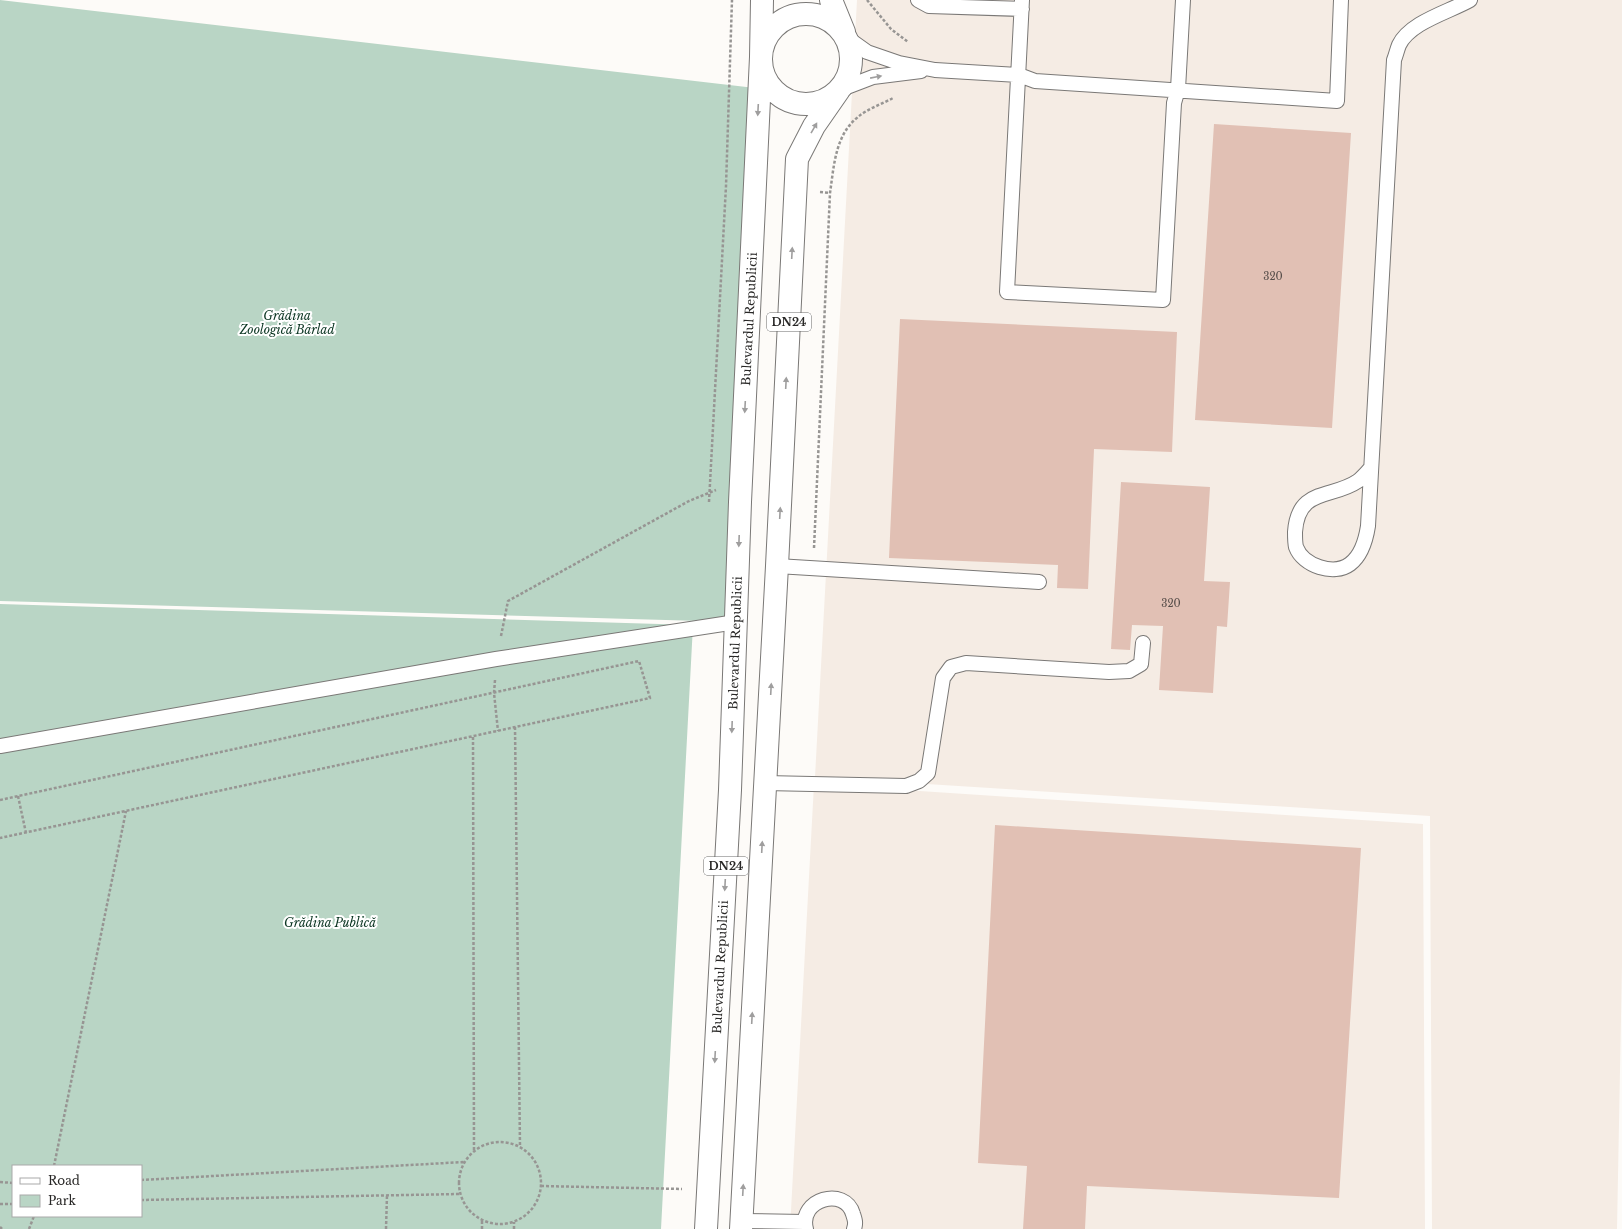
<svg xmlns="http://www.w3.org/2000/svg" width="1622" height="1229" viewBox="0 0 1622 1229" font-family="'Libre Baskerville',serif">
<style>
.built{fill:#f5ece4}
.green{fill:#b9d5c5;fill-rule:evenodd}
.building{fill:#e1c0b4}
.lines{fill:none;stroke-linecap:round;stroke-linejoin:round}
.service-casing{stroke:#7a7876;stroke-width:16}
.primary-casing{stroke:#7a7876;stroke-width:24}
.path{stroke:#979593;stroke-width:2.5;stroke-dasharray:3 2;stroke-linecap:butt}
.service{stroke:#fff;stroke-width:14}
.primary{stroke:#fff;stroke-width:22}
.oneway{fill:#9f9e9e}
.labels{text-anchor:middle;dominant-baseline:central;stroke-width:4;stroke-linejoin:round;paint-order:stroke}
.number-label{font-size:10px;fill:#574e4a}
.shield{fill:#fff;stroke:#696868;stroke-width:1}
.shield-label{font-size:11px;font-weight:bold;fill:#292827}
.park-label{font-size:12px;font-style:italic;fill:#0c3623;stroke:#fff}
.street-label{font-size:12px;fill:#292827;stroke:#fff}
</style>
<rect width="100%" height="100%" fill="#fdfbf8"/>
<!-- built -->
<path class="built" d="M857 0H1622V965L1617 1229H1432L1430 816 815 777Z
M814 784 1423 824 1425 1229H790Z"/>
<!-- green -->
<path class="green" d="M0 0 755 88 736 622 0 601Z
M0 604 693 625 661 1229H0ZM13 1166H141V1216H13Z"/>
<!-- building -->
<path class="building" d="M1214 124 1351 133 1332 428 1195 420Z
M900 319 1177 332 1172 452 1094 449 1088 589 1057 588 1058 565 889 558Z
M1121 482 1210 487 1204 581 1230 582 1227 627 1217 626 1213 693 1159 690 1163 626 1132 625 1130 650 1111 649Z
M995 825 1361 848 1339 1198 1087 1186 1085 1229H1023L1027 1166 978 1163Z"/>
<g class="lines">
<!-- service casing -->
<g class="service-casing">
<path id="service" d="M918 0 929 6 1022 9
M1022 0 1007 292 1163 300 1174 103 1178 89 1183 0
M846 37 867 52 899 63 935 70 1019 75 1035 81 1337 101 1341 0
M839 90 873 77 921 71
M1371 468C1367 472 1363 477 1358 481 1332 499 1298 487 1295 532 1295 536 1295 543 1296 547 1303 566 1334 576 1350 564 1362 555 1366 539 1368 526L1394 60C1396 55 1397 50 1399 45 1410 22 1449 12 1470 0
M777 566 1039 582
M0 746 496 659 736 622
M765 783 906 786 919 781 928 773 943 678 951 667 966 663 1109 672 1129 671 1141 664 1143 643
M741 1221 804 1222
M806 1229C798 1199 845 1186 853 1214 855 1220 856 1223 854 1229"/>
</g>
<!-- primary casing -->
<g class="primary-casing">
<path id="primary" d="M831 0 844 32
M761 59a45 45 0 1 1 90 0a45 45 0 1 1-90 0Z
M706 1229 730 790 740 502 761 57 762 0
M741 1229 777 566 797 159 814 126 839 90"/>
</g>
<!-- path -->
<path class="path" d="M867 0 891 29 908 42
M820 192 830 193
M709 502 726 186 732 0
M814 548 830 193C834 166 835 135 858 117 867 109 882 104 893 98
M501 636 508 601 689 501 716 490
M495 680 494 693 498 731
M515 727 520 1147
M473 737 474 1151
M18 796 26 833
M0 800 639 661 650 698 0 838
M459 1183a41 41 0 1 1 82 0a41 41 0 1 1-82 0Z
M54 1166 126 811
M141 1180 464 1162
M0 1182 13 1183
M541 1186 682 1189
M141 1200 460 1194
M0 1204H13
M0 1227 2 1229
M29 1229 34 1216
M386 1229 387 1195
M482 1229V1220
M514 1229V1222"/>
<!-- service -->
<use href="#service" class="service"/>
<!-- primary -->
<use href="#primary" class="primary"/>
</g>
<!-- one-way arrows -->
<defs><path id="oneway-solid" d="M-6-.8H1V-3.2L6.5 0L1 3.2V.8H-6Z"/></defs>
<g class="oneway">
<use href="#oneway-solid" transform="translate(876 77) rotate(-11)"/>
<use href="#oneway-solid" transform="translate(758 110) rotate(93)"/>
<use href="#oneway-solid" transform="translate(814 128) rotate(-60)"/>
<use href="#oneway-solid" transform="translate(792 253) rotate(-87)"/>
<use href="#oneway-solid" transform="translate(786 383) rotate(-87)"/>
<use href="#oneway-solid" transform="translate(745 407) rotate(93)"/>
<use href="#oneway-solid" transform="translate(780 513) rotate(-87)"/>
<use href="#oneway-solid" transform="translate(739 541) rotate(92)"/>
<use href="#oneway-solid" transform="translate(771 689) rotate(-87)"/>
<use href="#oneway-solid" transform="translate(732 727) rotate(92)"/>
<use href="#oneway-solid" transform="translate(762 847) rotate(-87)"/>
<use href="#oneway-solid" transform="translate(725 885) rotate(93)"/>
<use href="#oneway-solid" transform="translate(752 1018) rotate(-87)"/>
<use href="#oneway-solid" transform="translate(715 1057) rotate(93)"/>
<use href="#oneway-solid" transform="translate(743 1190) rotate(-87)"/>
</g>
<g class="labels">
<!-- number labels -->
<g class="number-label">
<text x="1273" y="276">320</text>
<text x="1171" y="603">320</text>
</g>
<!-- shield labels -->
<g class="shield">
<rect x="767" y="313" width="44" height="18" rx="3"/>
<rect x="704" y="857" width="44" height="18" rx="3"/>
</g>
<g class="shield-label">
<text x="789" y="322">DN24</text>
<text x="726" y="866">DN24</text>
</g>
<!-- park labels -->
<g class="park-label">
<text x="287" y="315">Grădina<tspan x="287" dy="14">Zoologică Bârlad</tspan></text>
<text x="330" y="922">Grădina Publică</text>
</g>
<!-- street labels -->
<g class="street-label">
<text transform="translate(749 319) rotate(-87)">Bulevardul Republicii</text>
<text transform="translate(735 643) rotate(-88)">Bulevardul Republicii</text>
<text transform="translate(720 967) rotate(-87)">Bulevardul Republicii</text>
</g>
</g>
<!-- legend -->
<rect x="12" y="1165" width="130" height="52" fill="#ffffff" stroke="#a9a9a9"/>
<rect x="20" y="1178" width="20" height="6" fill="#ffffff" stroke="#a9a9a9"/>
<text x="48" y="1185" font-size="12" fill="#292827">Road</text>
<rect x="20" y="1195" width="20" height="12" fill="#b9d5c5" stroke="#a9a9a9"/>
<text x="48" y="1205" font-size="12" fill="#292827">Park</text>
</svg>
